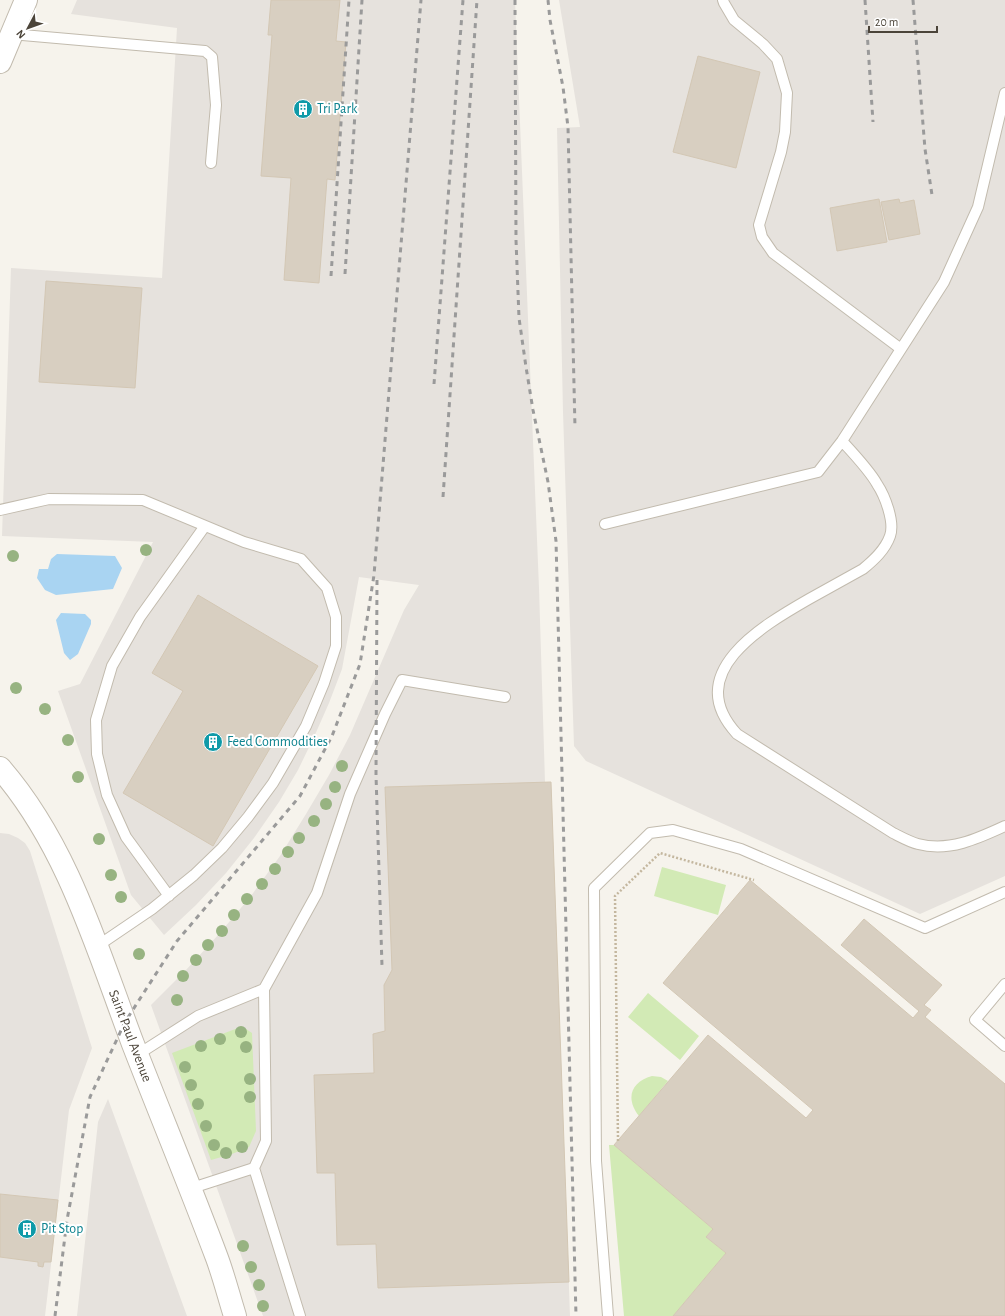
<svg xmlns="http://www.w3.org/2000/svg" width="1005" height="1316" viewBox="0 0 1005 1316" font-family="'Alegreya Sans',sans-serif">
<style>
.industrial{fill:#e6e2dd}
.green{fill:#d2eab5}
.water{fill:#a9d4f2}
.building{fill:#d8cfc1;stroke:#d3c7b4}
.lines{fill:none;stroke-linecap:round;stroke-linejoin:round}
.service-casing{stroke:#c2bbae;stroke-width:12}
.tertiary-casing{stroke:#c2bbae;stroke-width:24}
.path{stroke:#c4b79f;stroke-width:2.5;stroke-dasharray:2 2;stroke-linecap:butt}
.service{stroke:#fff;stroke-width:10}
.tertiary{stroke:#fff;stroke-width:22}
.rail{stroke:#9a9a9a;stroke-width:3;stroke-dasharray:5 5;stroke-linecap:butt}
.tree{fill:#97b381}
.labels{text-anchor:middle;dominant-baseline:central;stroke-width:4;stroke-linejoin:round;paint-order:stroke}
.culture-label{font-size:14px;fill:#0d838f;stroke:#fff;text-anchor:start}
.street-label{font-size:14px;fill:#4b4439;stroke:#fff}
</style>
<rect width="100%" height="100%" fill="#f6f3ec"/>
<!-- industrial -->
<path class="industrial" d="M77 0H515L539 588 545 782H551L570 1316H263L151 1005 186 970 219 934 251 896 280 856 306 814 329 775 350 735 404 610 419 585 359 577 342 669 329 703 314 737 298 770 279 802 254 838 226 873 196 905 164 935 131 895 58 691 80 684 153 542 2 536 11 268 162 278 177 28 71 14Z
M559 0H1005V876L920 914 586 761 574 746 563 412 557 128 580 127Z
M0 833 9 834 18 838 25 843 30 851 92 1048 69 1110 45 1316H0Z
M108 1099 187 1316H77L98 1122Z"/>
<!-- green -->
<path class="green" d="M662 867 726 885 718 915 654 896Z
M648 993 699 1036 680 1060 628 1017Z
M238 1028 246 1029 252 1033 256 1131 249 1147 232 1154 211 1160 172 1053Z
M652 1076 661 1077 668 1081 639 1116C625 1098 631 1082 652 1076Z
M609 1145H614L713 1229 706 1237 726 1253 673 1316H624Z"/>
<!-- water -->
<path class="water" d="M57 554 115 556 122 568 113 589 56 595 45 590 37 578 39 569H48L51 559Z
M61 613 85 614 91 620V624L78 654 70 660 64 653 56 620Z"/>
<!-- building -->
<path class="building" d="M271 0H340L336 41 346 42 335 180 327 179 319 283 284 280 291 178 261 176 272 35H268Z
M698 56 760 72 736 168 673 152Z
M879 199 887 242 837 251 830 208Z
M899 199 900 203 914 200 920 234 889 240 881 202Z
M46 281 142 288 135 388 39 382Z
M198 595 318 666 213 846 123 793 183 691 152 673Z
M551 782 569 1282 378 1288 376 1244 337 1245 335 1173H317L314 1075 374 1073 373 1034 385 1031 384 985 392 970 385 787Z
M750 880 913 1018 919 1011 841 945 864 919 942 985 924 1005 931 1010 925 1017 1005 1084V1316H673L726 1253 706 1237 713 1229 614 1145 708 1035 806 1118 813 1110 663 983Z
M0 1194 58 1200 51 1262H44L43 1267 38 1266V1262L0 1257Z"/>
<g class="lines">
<!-- service casing -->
<g class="service-casing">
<path id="service" d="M723 0 724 3 734 20 763 44 777 59 787 93 785 132 781 152 759 225 762 237 773 253 901 349
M11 34 205 51 212 57 216 105 211 163
M842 441C853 453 870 471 877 484 885 496 895 522 890 536 885 550 874 560 863 569 845 579 827 589 809 599 762 626 681 673 737 734L893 833C901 837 910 842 918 844 949 852 977 839 1005 826
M0 510 49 499 143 500 244 542 301 559 327 588 336 617V646L324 683 306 726 273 783 248 817 222 848 194 875 152 909 96 947
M605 524 818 472 842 441 944 282 978 207 1005 93
M169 896 126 837 107 795 97 754 96 720 112 666 140 617 205 526
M1005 984 975 1020 1005 1046
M137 1055 198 1016 264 989
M189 1189 254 1168
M300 1316 254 1168 266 1141 264 989 317 893 350 794 385 714 402 680 505 697
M608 1316 596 1161 594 888 650 833 673 830 741 849 925 928 1005 892"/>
</g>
<!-- tertiary casing -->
<g class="tertiary-casing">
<path id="tertiary" d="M0 62 26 0
M0 768C68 846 97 949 133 1044 161 1116 190 1186 217 1258 224 1277 229 1297 235 1316"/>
</g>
<!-- path -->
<path class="path" d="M618 1141 615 896 660 853 754 880"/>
<!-- service -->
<use href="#service" class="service"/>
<!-- tertiary -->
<use href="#tertiary" class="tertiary"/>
<!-- rail -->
<path class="rail" d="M515 0 516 240 519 318 526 367 533 410 548 482 556 541 576 1316
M548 0 550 20 563 87 568 127 575 428
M865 0 873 122
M913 0 925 149 932 195
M345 274 362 0
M331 276 349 0
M434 384 463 0
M443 497 477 0
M377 580 376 775 382 966
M55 1316 67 1220 90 1097 125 1022 177 941 300 796 332 736 360 664 374 575 421 0"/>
</g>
<!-- trees -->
<g class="tree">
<circle cx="146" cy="550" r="6"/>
<circle cx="13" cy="556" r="6"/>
<circle cx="16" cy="688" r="6"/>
<circle cx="45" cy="709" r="6"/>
<circle cx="68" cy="740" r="6"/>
<circle cx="342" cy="766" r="6"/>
<circle cx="78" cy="777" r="6"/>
<circle cx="335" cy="787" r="6"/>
<circle cx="326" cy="804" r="6"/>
<circle cx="314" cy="821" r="6"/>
<circle cx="299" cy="838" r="6"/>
<circle cx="99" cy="839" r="6"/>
<circle cx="288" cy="852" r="6"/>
<circle cx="275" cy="869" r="6"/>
<circle cx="111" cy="875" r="6"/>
<circle cx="262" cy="884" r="6"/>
<circle cx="121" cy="897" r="6"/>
<circle cx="247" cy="899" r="6"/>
<circle cx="234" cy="915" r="6"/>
<circle cx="222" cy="931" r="6"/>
<circle cx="208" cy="945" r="6"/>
<circle cx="139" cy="954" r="6"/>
<circle cx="196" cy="960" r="6"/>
<circle cx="183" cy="976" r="6"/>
<circle cx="177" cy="1000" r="6"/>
<circle cx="241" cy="1032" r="6"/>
<circle cx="220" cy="1039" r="6"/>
<circle cx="201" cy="1046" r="6"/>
<circle cx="246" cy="1047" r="6"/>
<circle cx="185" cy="1067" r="6"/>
<circle cx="250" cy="1079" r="6"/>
<circle cx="191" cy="1085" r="6"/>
<circle cx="250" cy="1097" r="6"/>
<circle cx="198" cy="1104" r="6"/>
<circle cx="206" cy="1126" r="6"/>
<circle cx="214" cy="1145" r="6"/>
<circle cx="242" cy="1147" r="6"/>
<circle cx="226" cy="1153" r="6"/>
<circle cx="243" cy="1246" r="6"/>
<circle cx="251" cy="1267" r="6"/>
<circle cx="259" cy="1285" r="6"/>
<circle cx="263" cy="1306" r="6"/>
</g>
<!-- icons -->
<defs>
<g id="building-disc" transform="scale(1)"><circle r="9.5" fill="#0f9aa8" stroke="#fff"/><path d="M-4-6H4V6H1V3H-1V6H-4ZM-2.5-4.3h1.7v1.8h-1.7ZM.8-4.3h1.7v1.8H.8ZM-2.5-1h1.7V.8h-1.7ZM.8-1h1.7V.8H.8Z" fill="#fff"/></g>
</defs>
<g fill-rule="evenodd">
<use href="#building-disc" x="303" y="109"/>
<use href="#building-disc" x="213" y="742"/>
<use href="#building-disc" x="27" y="1229"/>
</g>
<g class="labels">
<!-- culture labels -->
<g class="culture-label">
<text x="317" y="109">Tri Park</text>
<text x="227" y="742">Feed Commodities</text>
<text x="41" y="1229">Pit Stop</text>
</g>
<!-- street labels -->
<g class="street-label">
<text transform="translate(130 1036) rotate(69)">Saint Paul Avenue</text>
</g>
</g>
<!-- north arrow -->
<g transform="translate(28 28) rotate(229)" stroke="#ffffff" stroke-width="3" paint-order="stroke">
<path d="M0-3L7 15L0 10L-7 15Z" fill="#4b4439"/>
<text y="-6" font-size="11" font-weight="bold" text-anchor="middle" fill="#4b4439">N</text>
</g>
<!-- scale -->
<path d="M869 26v6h68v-6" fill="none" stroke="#4b4439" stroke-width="2"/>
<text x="875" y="26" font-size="12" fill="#4b4439" stroke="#ffffff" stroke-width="3" paint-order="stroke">20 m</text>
</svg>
